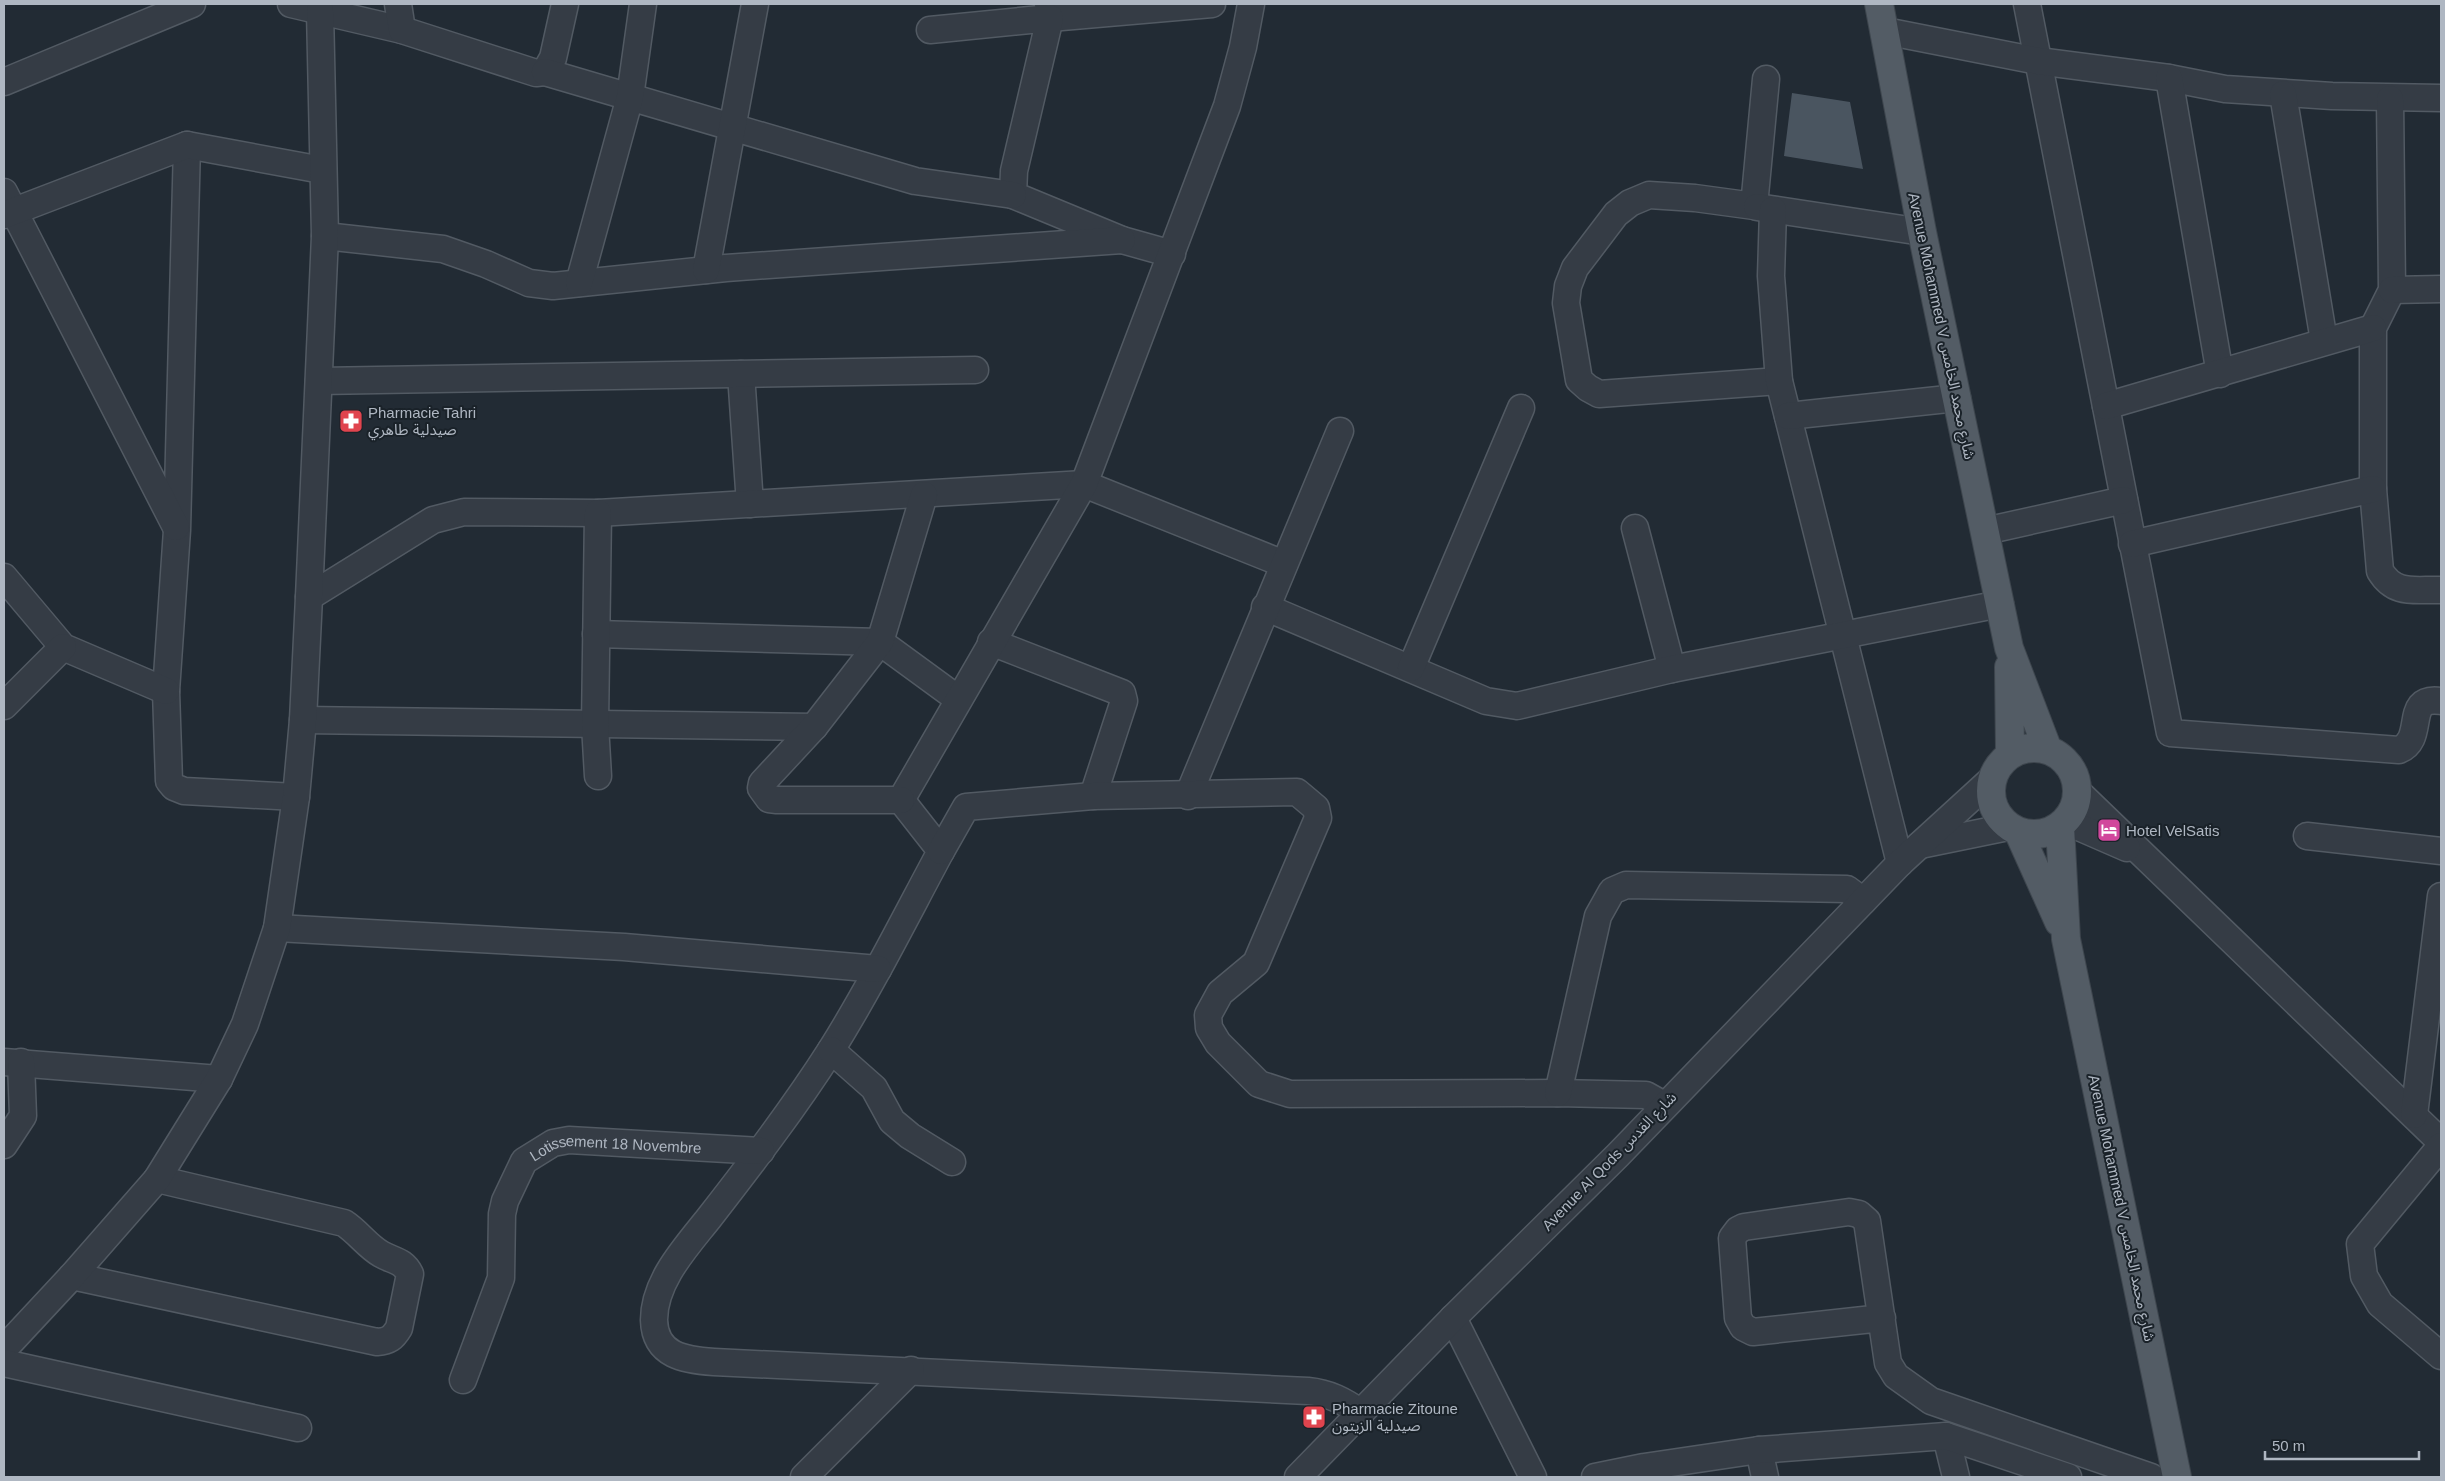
<svg xmlns="http://www.w3.org/2000/svg" width="2445" height="1481" viewBox="0 0 2445 1481" font-family="Arial,'Noto Sans Arabic',sans-serif">
<style>
.building{fill:#4a5560}
.lines{fill:none;stroke-linecap:round;stroke-linejoin:round}
.minor-casing{stroke:#525a63;stroke-width:29}
.major-casing{stroke:#3e464e;stroke-width:30}
.minor{stroke:#353c45;stroke-width:26}
.major{stroke:#535c65;stroke-width:28}
.labels{text-anchor:middle;dominant-baseline:central;stroke-width:4;stroke-linejoin:round;paint-order:stroke}
.street-label{font-size:15px;fill:#afb7c2;stroke:#1a2229}
.poi-label{font-size:15px;fill:#afb7c2;stroke:#1a2229;text-anchor:start}
</style>
<rect width="100%" height="100%" fill="#222b34"/>
<!-- building -->
<path class="building" d="M1792 93 1850 102 1863 169 1784 156Z"/>
<g class="lines">
<!-- minor casing -->
<g class="minor-casing">
<g id="minor">
<path d="M291 4 402 30"/>
<path d="M398 4 402 30 536 73 545 72 553 58 565 4"/>
<path d="M1048 4 1050 18 1212 4"/>
<path d="M2027 4 2170 733 2399 750C2427 739 2402 695 2441 701"/>
<path d="M930 30 1050 18 1014 171 1013 195 1122 240 1172 254"/>
<path d="M1885 31 2038 61 2169 78 2225 89 2332 96 2441 98"/>
<path d="M545 72 915 181 1013 195"/>
<path d="M2169 78 2220 374"/>
<path d="M1766 79 1754 206 1695 198 1649 195 1630 203 1616 214 1575 268 1568 286 1566 303 1579 380 1588 388 1599 394 1779 381"/>
<path d="M4 82 192 4"/>
<path d="M2283 94 2324 341"/>
<path d="M2390 99 2392 290 2373 328V489L2380 571C2395 596 2415 589 2441 590"/>
<path d="M187 145 177 530 166 691 169 781 174 787 184 791 296 797"/>
<path d="M4 192 176 527"/>
<path d="M1757 207 1922 232"/>
<path d="M1773 210 1771 276 1779 381 1900 863"/>
<path d="M4 215 187 145 322 170"/>
<path d="M325 236 443 249 486 264 529 283 553 286 726 268 1122 240"/>
<path d="M706 270 755 4"/>
<path d="M579 283 630 97 643 4"/>
<path d="M2392 290 2441 289"/>
<path d="M741 374 750 504"/>
<path d="M319 381 975 370"/>
<path d="M2106 406 2373 328"/>
<path d="M1788 416 1957 398"/>
<path d="M1635 528 1672 669"/>
<path d="M1985 531 2124 500"/>
<path d="M2132 544 2373 489"/>
<path d="M4 577 63 647 166 691"/>
<path d="M309 597 433 520 464 512 598 513 1084 484 1284 564"/>
<path d="M1265 607 1486 701 1517 706 1672 669 2000 604"/>
<path d="M596 634 880 642 958 699"/>
<path d="M991 642 1122 693 1124 701 1093 796"/>
<path d="M1411 668 1521 408"/>
<path d="M4 706 63 647"/>
<path d="M303 720 814 727"/>
<path d="M598 776 595 725 598 513"/>
<path d="M2077 791 2441 1142"/>
<path d="M1188 796 1340 431"/>
<path d="M901 800 941 851C905 918 871 986 831 1050 794 1108 751 1164 709 1218 686 1247 654 1281 654 1320 655 1356 685 1360 714 1362L1308 1391C1329 1393 1344 1401 1361 1413"/>
<path d="M901 800 1084 484 1227 106 1243 47 1251 4"/>
<path d="M901 800H777L769 799 761 788 762 783 814 727 880 642 924 495"/>
<path d="M2065 821 2127 848"/>
<path d="M2307 836 2441 851"/>
<path d="M1920 845 2008 827"/>
<path d="M941 851 966 807 1093 796 1297 792 1316 808 1318 818 1256 963 1220 993 1208 1015 1209 1028 1218 1043 1259 1084 1290 1094 1558 1093 1646 1095 1664 1105"/>
<path d="M277 928 624 947 878 969"/>
<path d="M831 1050 874 1088 892 1121 910 1136 952 1162"/>
<path d="M4 1062 219 1079"/>
<path d="M1558 1093 1598 916 1612 891 1626 885 1847 889 1863 901"/>
<path d="M2414 1115 2441 896"/>
<path d="M4 1145 23 1116 21 1062"/>
<path d="M2441 1146 2360 1244 2364 1276 2380 1304 2441 1356"/>
<path d="M72 1276 377 1342C389 1341 393 1338 399 1328L410 1274C403 1260 393 1261 381 1254 367 1246 358 1232 344 1223L157 1179"/>
<path d="M1453 1318 1533 1477"/>
<path d="M1882 1318 1753 1332 1743 1327 1738 1318 1732 1238 1738 1230 1744 1227 1849 1212 1859 1214 1867 1221 1888 1363 1896 1376 1931 1401 2151 1477"/>
<path d="M4 1349 72 1276 157 1179 219 1079 245 1024 277 928 296 797 303 720 309 597 325 236 320 11"/>
<path d="M4 1363 298 1428"/>
<path id="s1" d="M463 1380 501 1278 502 1214 505 1201 524 1161 553 1143 569 1140 761 1151"/>
<path d="M1946 1436 1956 1477"/>
<path d="M1759 1450 1765 1477"/>
<path d="M804 1477 911 1370"/>
<path d="M1298 1477 1453 1318 1618 1155 1900 863 1992 779"/>
<path d="M1595 1477 1644 1467 1759 1450 1946 1436 2068 1477"/>
</g>
</g>
<!-- major casing -->
<g class="major-casing">
<path id="major" d="M1879 4 1922 232 2009 648 2048 750
M2009 667 2010 754
M1991 791a43 43 0 1 1 86 0a43 43 0 1 1-86 0Z
M2060 826 2066 939 2177 1477
M2019 833 2059 922"/>
</g>
<!-- minor -->
<use href="#minor" class="minor"/>
<!-- major -->
<use href="#major" class="major"/>
</g>
<!-- icons -->
<defs>
<g id="pharmacy-square" transform="scale(1.25)"><rect x="-9" y="-9" width="18" height="18" rx="4" fill="#e0444e" stroke="#1a2229"/><path d="M-2-6h4v4h4v4h-4v4h-4v-4h-4v-4h4Z" fill="#fff"/></g>
<g id="hotel-square" transform="scale(1.25)"><rect x="-9" y="-9" width="18" height="18" rx="4" fill="#d1479c" stroke="#1a2229"/><path d="M-6-4.5h1.5V1H6V5H4.5V3h-9V5H-6ZM-4 0a1.8 1.8 0 1 1 3.6 0ZM.5 0V-2.5h3Q6-2.5 6 0Z" fill="#fff"/></g>
</defs>
<g fill-rule="evenodd">
<use href="#pharmacy-square" x="351" y="421"/>
<use href="#hotel-square" x="2109" y="830"/>
<use href="#pharmacy-square" x="1314" y="1417"/>
</g>
<g class="labels">
<!-- street labels -->
<g class="street-label">
<text transform="translate(1942 326) rotate(78)">Avenue Mohammed V شارع محمد الخامس</text>
<text stroke="none"><textPath href="#s1" startOffset="326">Lotissement 18 Novembre</textPath></text>
<text transform="translate(1609 1161) rotate(-46)">Avenue Al Qods شارع القدس</text>
<text transform="translate(2122 1208) rotate(78)">Avenue Mohammed V شارع محمد الخامس</text>
</g>
<!-- poi labels -->
<g class="poi-label">
<text x="368" y="412">Pharmacie Tahri<tspan x="368" dy="17">صيدلية طاهري</tspan></text>
<text x="2126" y="830">Hotel VelSatis</text>
<text x="1332" y="1408">Pharmacie Zitoune<tspan x="1332" dy="17">صيدلية الزيتون</tspan></text>
</g>
</g>
<!-- border -->
<rect width="2445" height="1481" fill="none" stroke="#afb7c2" stroke-width="10"/>
<!-- scale -->
<path d="M2265 1451v8h154v-8" fill="none" stroke="#afb7c2" stroke-width="2.5"/>
<text x="2272" y="1451" font-size="15" fill="#afb7c2" stroke="#1a2229" stroke-width="4" paint-order="stroke">50 m</text>
</svg>
